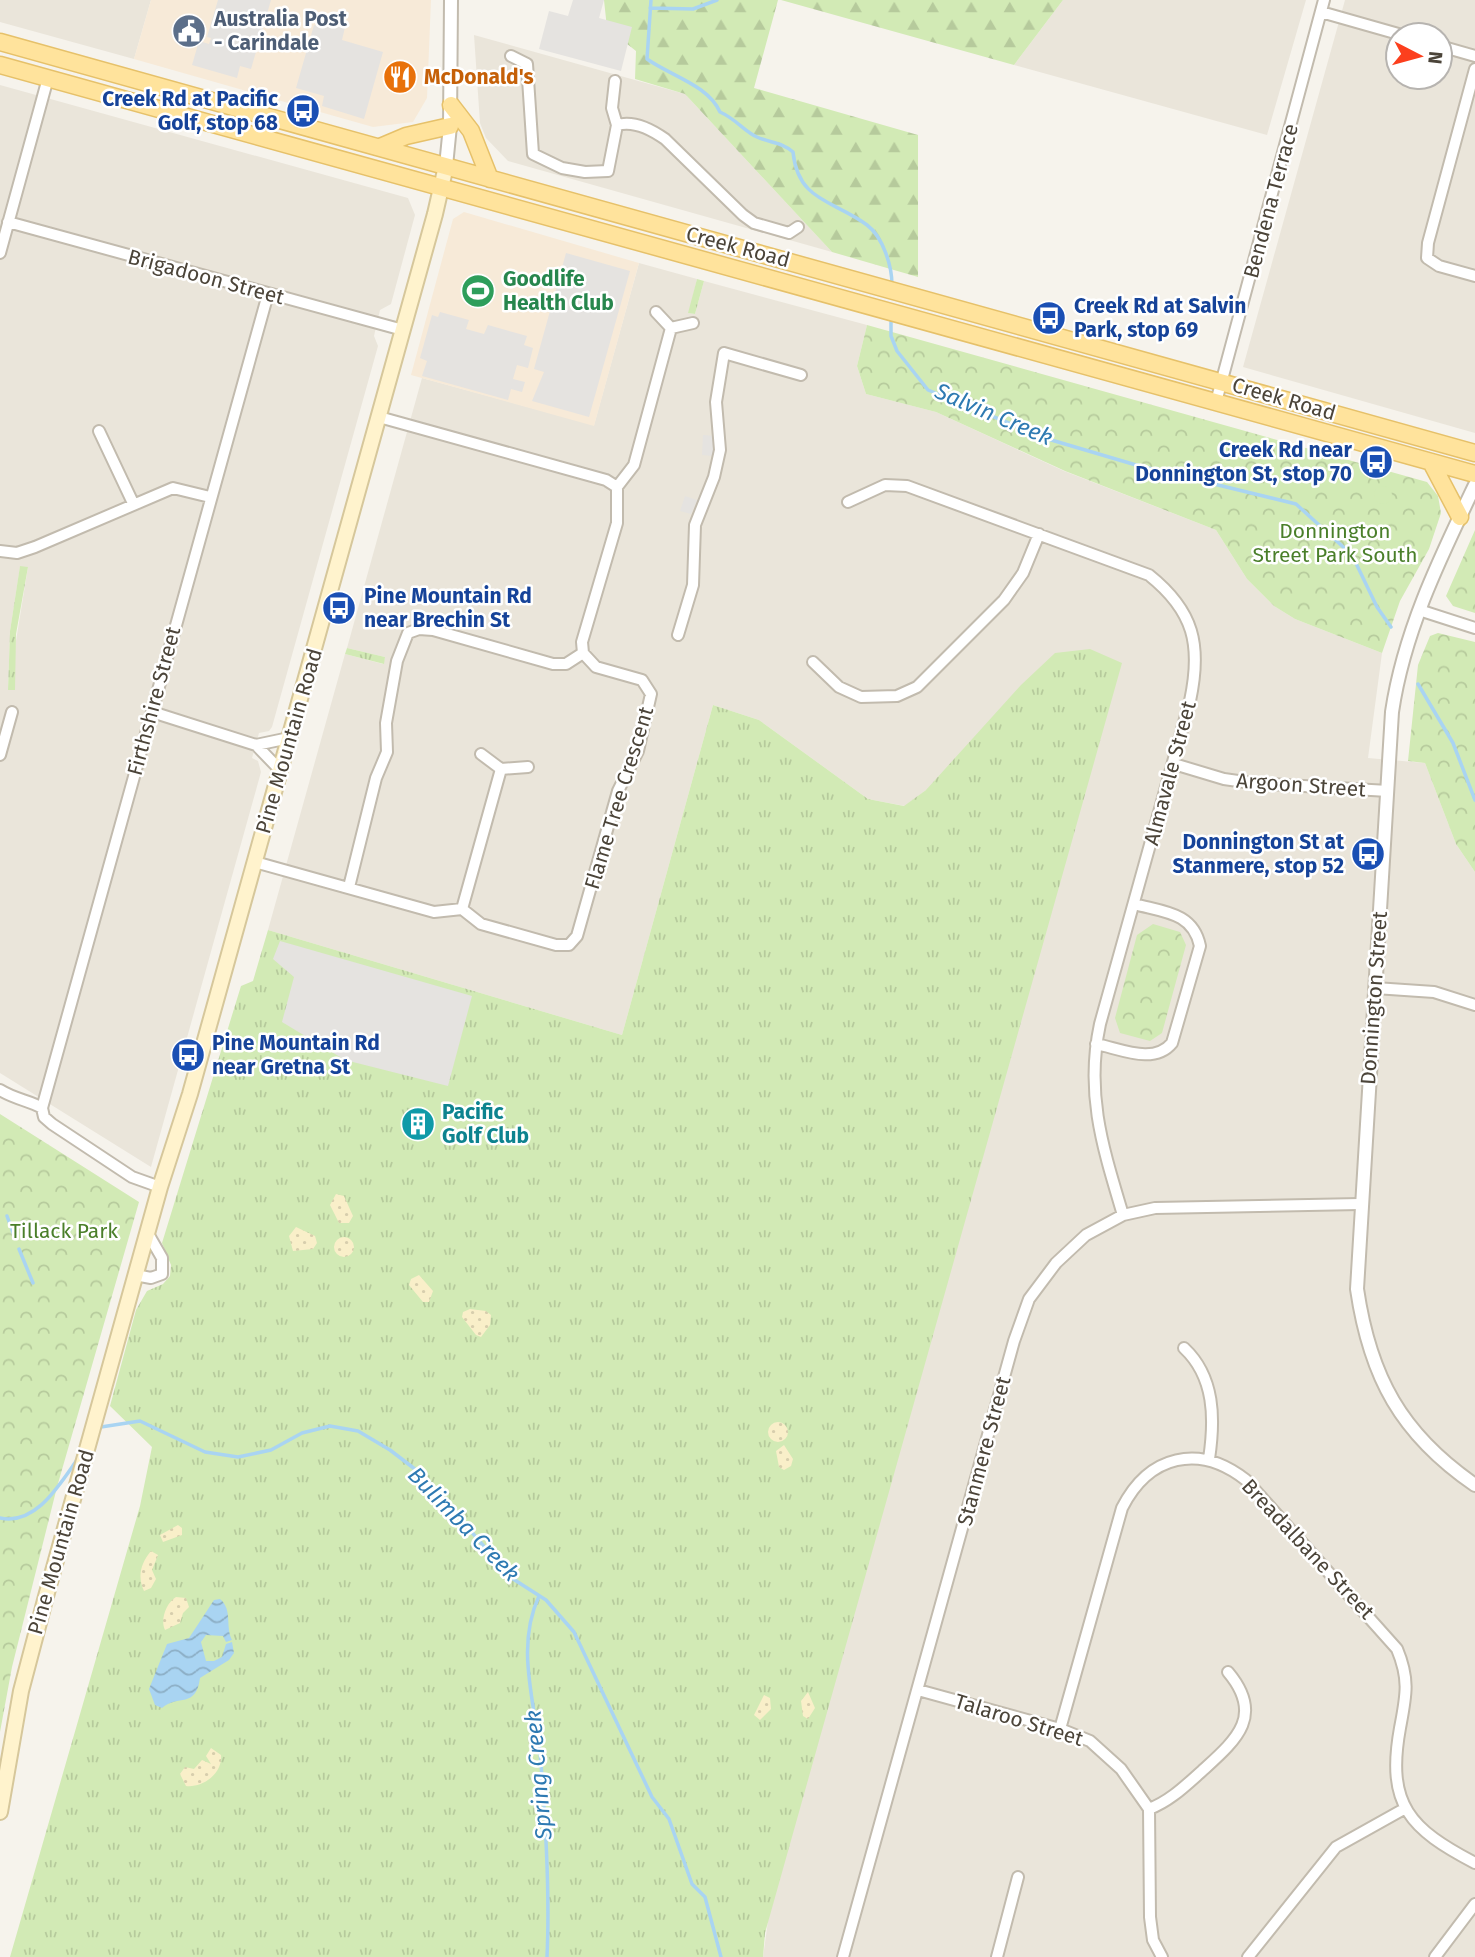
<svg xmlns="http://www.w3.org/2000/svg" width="1475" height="1957" viewBox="0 0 1475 1957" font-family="'Fira Sans',sans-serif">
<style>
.residential{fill:#eae5da;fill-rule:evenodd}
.commercial{fill:#f7ead8}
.grass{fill:url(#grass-tufts)}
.forest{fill:url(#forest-firs)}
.sand{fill:url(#sand-dots)}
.park{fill:url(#park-crowns)}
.pitch{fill:#d2eab5}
.parking{fill:#e5e3e0}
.water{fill:url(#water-waves)}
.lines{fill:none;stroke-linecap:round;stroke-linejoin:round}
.stream{stroke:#a9d4f2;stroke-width:3.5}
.minor-casing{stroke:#c2bbae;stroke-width:14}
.tertiary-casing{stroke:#c2bbae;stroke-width:16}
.secondary-casing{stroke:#d6c79b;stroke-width:18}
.primary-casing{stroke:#e6c16a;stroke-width:19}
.minor{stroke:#fff;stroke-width:10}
.tertiary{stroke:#fff;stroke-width:12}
.secondary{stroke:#fff3cd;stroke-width:14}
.primary{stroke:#ffe39c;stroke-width:16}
.labels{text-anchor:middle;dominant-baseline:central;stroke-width:5;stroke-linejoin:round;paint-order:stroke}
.service-label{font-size:21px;font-weight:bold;fill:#4e5e75;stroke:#fff;text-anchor:start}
.food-label{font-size:21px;font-weight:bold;fill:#c56008;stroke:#fff;text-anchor:start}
.transit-label{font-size:21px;font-weight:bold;fill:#164399;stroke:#fff;text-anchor:end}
.street-label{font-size:21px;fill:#4b4439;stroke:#fff}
.leisure-label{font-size:21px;font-weight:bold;fill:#27864d;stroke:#fff;text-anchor:start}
.park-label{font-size:21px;fill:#4a7f2a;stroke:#fff}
.culture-label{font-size:21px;font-weight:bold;fill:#0d838f;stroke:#fff;text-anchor:start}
.water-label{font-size:23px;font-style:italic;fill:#2e7ab2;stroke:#fff}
</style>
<defs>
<pattern id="grass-tufts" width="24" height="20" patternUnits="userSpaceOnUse" patternTransform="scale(1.75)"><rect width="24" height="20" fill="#d2eab5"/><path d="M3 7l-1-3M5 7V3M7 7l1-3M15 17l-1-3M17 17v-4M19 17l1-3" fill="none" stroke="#b6ca9c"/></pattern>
<pattern id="forest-firs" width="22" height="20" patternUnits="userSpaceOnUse" patternTransform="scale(1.75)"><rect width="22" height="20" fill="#d2eab5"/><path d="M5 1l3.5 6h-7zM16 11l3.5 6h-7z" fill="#b6ca9c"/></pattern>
<pattern id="sand-dots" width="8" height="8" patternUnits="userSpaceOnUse" patternTransform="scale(1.75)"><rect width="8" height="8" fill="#f9efc9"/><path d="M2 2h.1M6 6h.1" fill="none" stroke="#d7cead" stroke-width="1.8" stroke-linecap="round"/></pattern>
<pattern id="park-crowns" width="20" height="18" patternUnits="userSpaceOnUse" patternTransform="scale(1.75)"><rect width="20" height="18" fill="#d2eab5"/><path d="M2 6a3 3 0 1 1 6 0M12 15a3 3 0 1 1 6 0" fill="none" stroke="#b6ca9c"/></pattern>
<pattern id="water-waves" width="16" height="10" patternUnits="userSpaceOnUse" patternTransform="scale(1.75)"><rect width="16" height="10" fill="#a9d4f2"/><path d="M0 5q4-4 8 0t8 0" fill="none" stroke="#8caec5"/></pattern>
</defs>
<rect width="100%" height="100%" fill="#f6f3ec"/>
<!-- residential -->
<path class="residential" d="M0 0H151L134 59 0 22Z
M1063 0H1306L1267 135 1014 65Z
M1345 0H1475V433L1243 367ZM1398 35H1440V77H1398Z
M474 35 685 94 832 252 508 161 486 138 480 123Z
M0 85 408 198 415 215 391 304 380 310 374 336 378 346 272 727 269 731 259 733 252 758 258 761 261 772 151 1167 0 1073ZM20 567H28L8 690 10 631Z
M639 263 697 279 689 313 695 314 704 281 867 325 857 366 866 394 936 412 1064 471 1216 530 1247 579 1274 606 1295 619 1382 653 1368 758 1425 763 1456 844 1475 872V1957H763L926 790 905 806 868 799 759 720 713 705 622 1035 268 930 345 654 383 664 385 657 347 648 422 378 594 425Z"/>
<!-- commercial -->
<path class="commercial" d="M151 0H431L427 98 413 122 373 127 134 59Z
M464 212 639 263 594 426 411 375 453 219Z"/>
<!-- grass -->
<path class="grass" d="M697 279 704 281 695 314 688 313Z
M20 566 28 567 16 634 15 690H8L10 631Z
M347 648 385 657 384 664 345 654Z
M1090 649 1122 663 765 1933 763 1957H10L140 1506 152 1447 110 1406 136 1310 147 1291 163 1284 170 1276 171 1265 162 1243 241 986 253 981 268 930 622 1035 713 705 759 720 868 799 904 806 926 790 1021 685 1055 653Z"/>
<!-- forest -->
<path class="forest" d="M604 0H778L754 88 918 135V277L832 252 685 94 635 79 636 51 607 28Z
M781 0H1063L1014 65Z"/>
<!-- sand -->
<path class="sand" d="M336 1194 344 1196 353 1216 349 1223H339L330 1205Z
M296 1227 315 1236 317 1243 313 1249 293 1251 289 1236Z
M334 1247a10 10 0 1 1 20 0a10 10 0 1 1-20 0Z
M419 1275 433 1291 429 1302H423L409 1285 411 1279Z
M470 1309 486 1311 491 1315 490 1325 481 1337 476 1335 462 1317 463 1312Z
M768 1432a10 10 0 1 1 20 0a10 10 0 1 1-20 0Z
M784 1445 793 1459 791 1466 784 1470 779 1467 776 1451Z
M178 1525 182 1528V1535L163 1542 160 1535Z
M151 1551 158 1555 152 1570 156 1579 151 1588 144 1591C137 1576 141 1563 151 1551Z
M176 1597 186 1598 189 1607 183 1613 180 1623 165 1630C160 1620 166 1603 176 1597Z
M808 1692 815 1708 808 1719 803 1716 801 1701Z
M764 1695 770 1698 771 1709 760 1720 754 1715Z
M211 1748 221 1755C223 1773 203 1788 186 1786L180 1774 185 1767 194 1769 202 1760 211 1764 206 1756Z"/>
<!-- park -->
<path class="park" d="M867 325 1427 482 1438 496 1441 513 1429 549 1400 601 1382 653 1295 619 1274 606 1247 579 1216 530 1065 471 936 412 866 394 857 366Z
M1475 530V613L1453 606 1446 596Z
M1438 633 1475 642V872L1456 844 1425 763 1408 761 1418 665 1430 636Z
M1153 924 1180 932 1186 945 1162 1033 1150 1041 1120 1033 1115 1018 1137 935Z
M0 1114 139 1202 57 1487 12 1667 0 1732Z"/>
<!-- pitch -->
<path class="pitch" d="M1374 495a9 9 0 1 1 18 0a9 9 0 1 1-18 0Z"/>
<!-- parking -->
<path class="parking" d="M218 0H271L251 69 240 66 237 78 192 65 199 41 209 44 211 38 207 37Z
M573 0H604L599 18 632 27 621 71 539 49 549 11 568 16Z
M327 17 346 23 342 40 383 52 364 119 322 106 324 96 296 88 314 25 324 28Z
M566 253 630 271 589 417 532 401 544 372 534 369Z
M440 312 469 320 466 329 484 334 488 325 527 336 524 345 533 348 528 368 517 365 513 379 525 382 522 392 511 389 508 400 422 376 427 361 420 358 432 315 438 317Z
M703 435 714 436 713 456 702 455Z
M685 496 697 500 691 514 680 511Z
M280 941 472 996 448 1086 345 1060 282 1022 294 977 273 959Z"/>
<!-- water -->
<path class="water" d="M220 1599C233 1610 225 1626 232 1640L226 1642 223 1636 206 1635 201 1642 206 1661H214L222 1657 226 1644 232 1642 234 1653 229 1660 200 1678C196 1709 178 1694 162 1708L155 1705 149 1689 167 1644 189 1638 214 1600Z"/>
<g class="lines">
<!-- stream -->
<path class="stream" d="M651 0 647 59C671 76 708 85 720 112 736 119 745 132 757 137 770 143 782 142 793 152 798 202 834 200 867 225 883 237 892 266 892 285
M650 8 693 9 717 0
M891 317V336L897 351 928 390 1048 439 1136 465 1296 504 1352 555 1377 607 1391 627
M1418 684 1453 743 1475 800
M7 1216 15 1238
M19 1249 33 1283
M98 1431 101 1427 140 1421 205 1452 238 1457 271 1450 302 1433 330 1426 358 1431 390 1450 424 1476 510 1577 546 1600 574 1632 652 1797 669 1819 692 1884 705 1897 721 1957
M0 1518C37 1526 61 1482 79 1457
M539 1596C514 1650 537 1707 541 1764 546 1827 550 1894 547 1957"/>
<!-- minor casing -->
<g class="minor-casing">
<path id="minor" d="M1321 12 1402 35
M1440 46 1475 56
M511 56 527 64 533 154 562 168 585 172 608 171 617 125C634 120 651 129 665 139L743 215 754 223 789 233 798 227
M1475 69 1428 243 1427 258 1439 266 1475 276
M615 81 612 108 617 125
M8 222 403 330
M0 253 48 78
M656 312 671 328 693 323
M1216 402 1324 0
M99 431 133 503
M617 487 634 465 671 328
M848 502 885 485 907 486 1149 575C1194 611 1202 645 1190 701L1100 1024C1085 1094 1103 1148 1123 1215
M0 551 17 553 35 547 173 488 210 497
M1419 610 1475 628
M678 635 693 585 695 525 714 477 720 450 716 402 724 353 801 375
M813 662 839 687 861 697 897 696 917 687 1004 600 1023 573 1039 534
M152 712 256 745 289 738
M256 745 281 771
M481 754 501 769 528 767
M0 755 12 712
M1174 764 1224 779 1252 783 1388 791
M255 862 434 912 462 909 481 924 556 945H569L577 936 618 791 638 751 651 694 642 680 596 667 583 653 582 642 617 523V487L606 480 379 417
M349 887 376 778 387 752 386 723 397 661 408 633 419 629 433 630 553 664H566L583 653
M462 909 501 769
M1375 988 1434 992 1475 1005
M1096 1044C1121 1049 1154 1065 1172 1043L1200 946C1193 912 1163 912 1134 904
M0 1090C16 1100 29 1100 42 1108L44 1117 52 1124 132 1177 160 1187
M42 1108 268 294
M135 1275 151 1278 162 1274V1258L147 1232
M1184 1348C1215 1377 1215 1419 1209 1459
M918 1690 1060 1729 1090 1741 1121 1769 1149 1809 1150 1917 1153 1940 1162 1957
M1060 1729 1122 1508C1149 1455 1199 1443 1246 1480L1397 1649C1410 1680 1406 1696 1400 1728 1386 1805 1410 1829 1475 1863
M1149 1809C1170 1801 1185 1786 1202 1771 1236 1740 1265 1716 1228 1672
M843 1957 1014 1341 1029 1299 1056 1263 1086 1235 1123 1215 1155 1208 1360 1204
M997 1957 1018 1877
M1248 1957 1336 1847 1404 1809
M1435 1957 1475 1904"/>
</g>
<!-- tertiary casing -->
<g class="tertiary-casing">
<path id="tertiary" d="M446 166 450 126 451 0
M1475 485C1440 558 1404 631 1392 712L1357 1289C1370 1377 1401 1434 1475 1485"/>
</g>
<!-- secondary casing -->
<g class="secondary-casing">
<path id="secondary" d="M0 1812 21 1691 45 1600 160 1187 190 1094 435 214 446 166"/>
</g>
<!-- primary casing -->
<g class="primary-casing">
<path id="primary" d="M0 42 1475 453
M0 65 1475 474
M451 105 471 131 490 179
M380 147 406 136 450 126
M1431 462 1460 517"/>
</g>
<!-- minor -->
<use href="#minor" class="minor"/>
<!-- tertiary -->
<use href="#tertiary" class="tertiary"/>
<!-- secondary -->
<use href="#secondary" class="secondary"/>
<!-- primary -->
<use href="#primary" class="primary"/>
</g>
<!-- icons -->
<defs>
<g id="civic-disc" transform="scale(1.75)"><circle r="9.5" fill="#5c6f8a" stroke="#fff"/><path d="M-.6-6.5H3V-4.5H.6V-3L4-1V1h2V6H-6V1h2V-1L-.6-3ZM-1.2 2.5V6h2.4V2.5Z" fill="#fff"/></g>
<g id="restaurant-disc" transform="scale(1.75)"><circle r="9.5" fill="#e8710a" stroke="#fff"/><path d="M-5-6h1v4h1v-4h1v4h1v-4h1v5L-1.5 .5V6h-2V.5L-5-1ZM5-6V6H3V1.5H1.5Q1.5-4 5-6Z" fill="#fff"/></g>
<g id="bus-disc" transform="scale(1.75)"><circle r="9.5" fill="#1a4fb4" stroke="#fff"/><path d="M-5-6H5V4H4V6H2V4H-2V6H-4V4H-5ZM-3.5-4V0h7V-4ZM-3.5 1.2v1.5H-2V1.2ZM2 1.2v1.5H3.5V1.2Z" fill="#fff"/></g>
<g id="stadium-disc" transform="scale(1.75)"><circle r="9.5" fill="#2e9e5b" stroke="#fff"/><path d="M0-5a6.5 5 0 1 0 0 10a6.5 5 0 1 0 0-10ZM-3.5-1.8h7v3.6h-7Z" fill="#fff"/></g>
<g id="building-disc" transform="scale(1.75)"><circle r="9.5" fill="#0f9aa8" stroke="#fff"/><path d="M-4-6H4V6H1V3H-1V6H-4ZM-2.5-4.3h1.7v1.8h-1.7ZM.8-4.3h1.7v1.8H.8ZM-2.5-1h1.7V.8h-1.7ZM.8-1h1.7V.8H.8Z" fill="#fff"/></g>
</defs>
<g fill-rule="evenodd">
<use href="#civic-disc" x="189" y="31"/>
<use href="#restaurant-disc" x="400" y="77"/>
<use href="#bus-disc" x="303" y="111"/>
<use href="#stadium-disc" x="478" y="291"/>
<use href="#bus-disc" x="1049" y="318"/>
<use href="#bus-disc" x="1376" y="462"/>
<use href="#bus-disc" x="339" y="608"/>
<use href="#bus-disc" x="1368" y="854"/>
<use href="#bus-disc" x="188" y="1055"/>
<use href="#building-disc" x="418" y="1124"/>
</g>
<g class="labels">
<!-- service labels -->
<g class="service-label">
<text x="214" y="19">Australia Post<tspan x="214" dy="24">- Carindale</tspan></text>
</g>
<!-- food labels -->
<g class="food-label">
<text x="424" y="77">McDonald's</text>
</g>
<!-- transit labels -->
<g class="transit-label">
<text x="278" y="99">Creek Rd at Pacific<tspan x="278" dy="24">Golf, stop 68</tspan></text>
<text x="1074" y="306" text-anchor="start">Creek Rd at Salvin<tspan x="1074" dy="24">Park, stop 69</tspan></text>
<text x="1352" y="450">Creek Rd near<tspan x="1352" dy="24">Donnington St, stop 70</tspan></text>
<text x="364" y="596" text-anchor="start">Pine Mountain Rd<tspan x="364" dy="24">near Brechin St</tspan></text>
<text x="1344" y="842">Donnington St at<tspan x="1344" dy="24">Stanmere, stop 52</tspan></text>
<text x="212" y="1043" text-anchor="start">Pine Mountain Rd<tspan x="212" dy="24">near Gretna St</tspan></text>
</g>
<!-- street labels -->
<g class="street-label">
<text transform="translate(1271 201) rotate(-75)">Bendena Terrace</text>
<text transform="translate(738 247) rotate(15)">Creek Road</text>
<text transform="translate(206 277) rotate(15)">Brigadoon Street</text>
<text transform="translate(1284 399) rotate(16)">Creek Road</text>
<text transform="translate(154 701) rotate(-75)">Firthshire Street</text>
<text transform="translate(289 741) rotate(-74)">Pine Mountain Road</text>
<text transform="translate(1170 773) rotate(-75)">Almavale Street</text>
<text transform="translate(1301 785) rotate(4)">Argoon Street</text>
<text transform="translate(619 798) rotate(-73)">Flame Tree Crescent</text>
<text transform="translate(1374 998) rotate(-86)">Donnington Street</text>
<text transform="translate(984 1451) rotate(-75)">Stanmere Street</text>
<text transform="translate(61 1542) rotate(-74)">Pine Mountain Road</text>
<text transform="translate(1308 1549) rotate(47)">Breadalbane Street</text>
<text transform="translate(1019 1720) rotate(17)">Talaroo Street</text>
</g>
<!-- leisure labels -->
<g class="leisure-label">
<text x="503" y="279">Goodlife<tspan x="503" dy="24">Health Club</tspan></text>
</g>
<!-- park labels -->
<g class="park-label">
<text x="1335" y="531">Donnington<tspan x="1335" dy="24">Street Park South</tspan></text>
<text x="64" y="1231">Tillack Park</text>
</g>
<!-- culture labels -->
<g class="culture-label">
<text x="442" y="1112">Pacific<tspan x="442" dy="24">Golf Club</tspan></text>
</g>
<!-- water labels -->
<g class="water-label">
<text transform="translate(994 414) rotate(23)">Salvin Creek</text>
<text transform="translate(464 1524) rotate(46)">Bulimba Creek</text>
<text transform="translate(538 1775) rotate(-95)">Spring Creek</text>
</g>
</g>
<!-- north arrow -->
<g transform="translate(1419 56) rotate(96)"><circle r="33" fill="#ffffff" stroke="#b7b4b0" stroke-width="2"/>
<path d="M0-5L12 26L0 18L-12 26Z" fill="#fc3f1d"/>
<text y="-10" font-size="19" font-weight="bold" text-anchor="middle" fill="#4b4439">N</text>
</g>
</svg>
